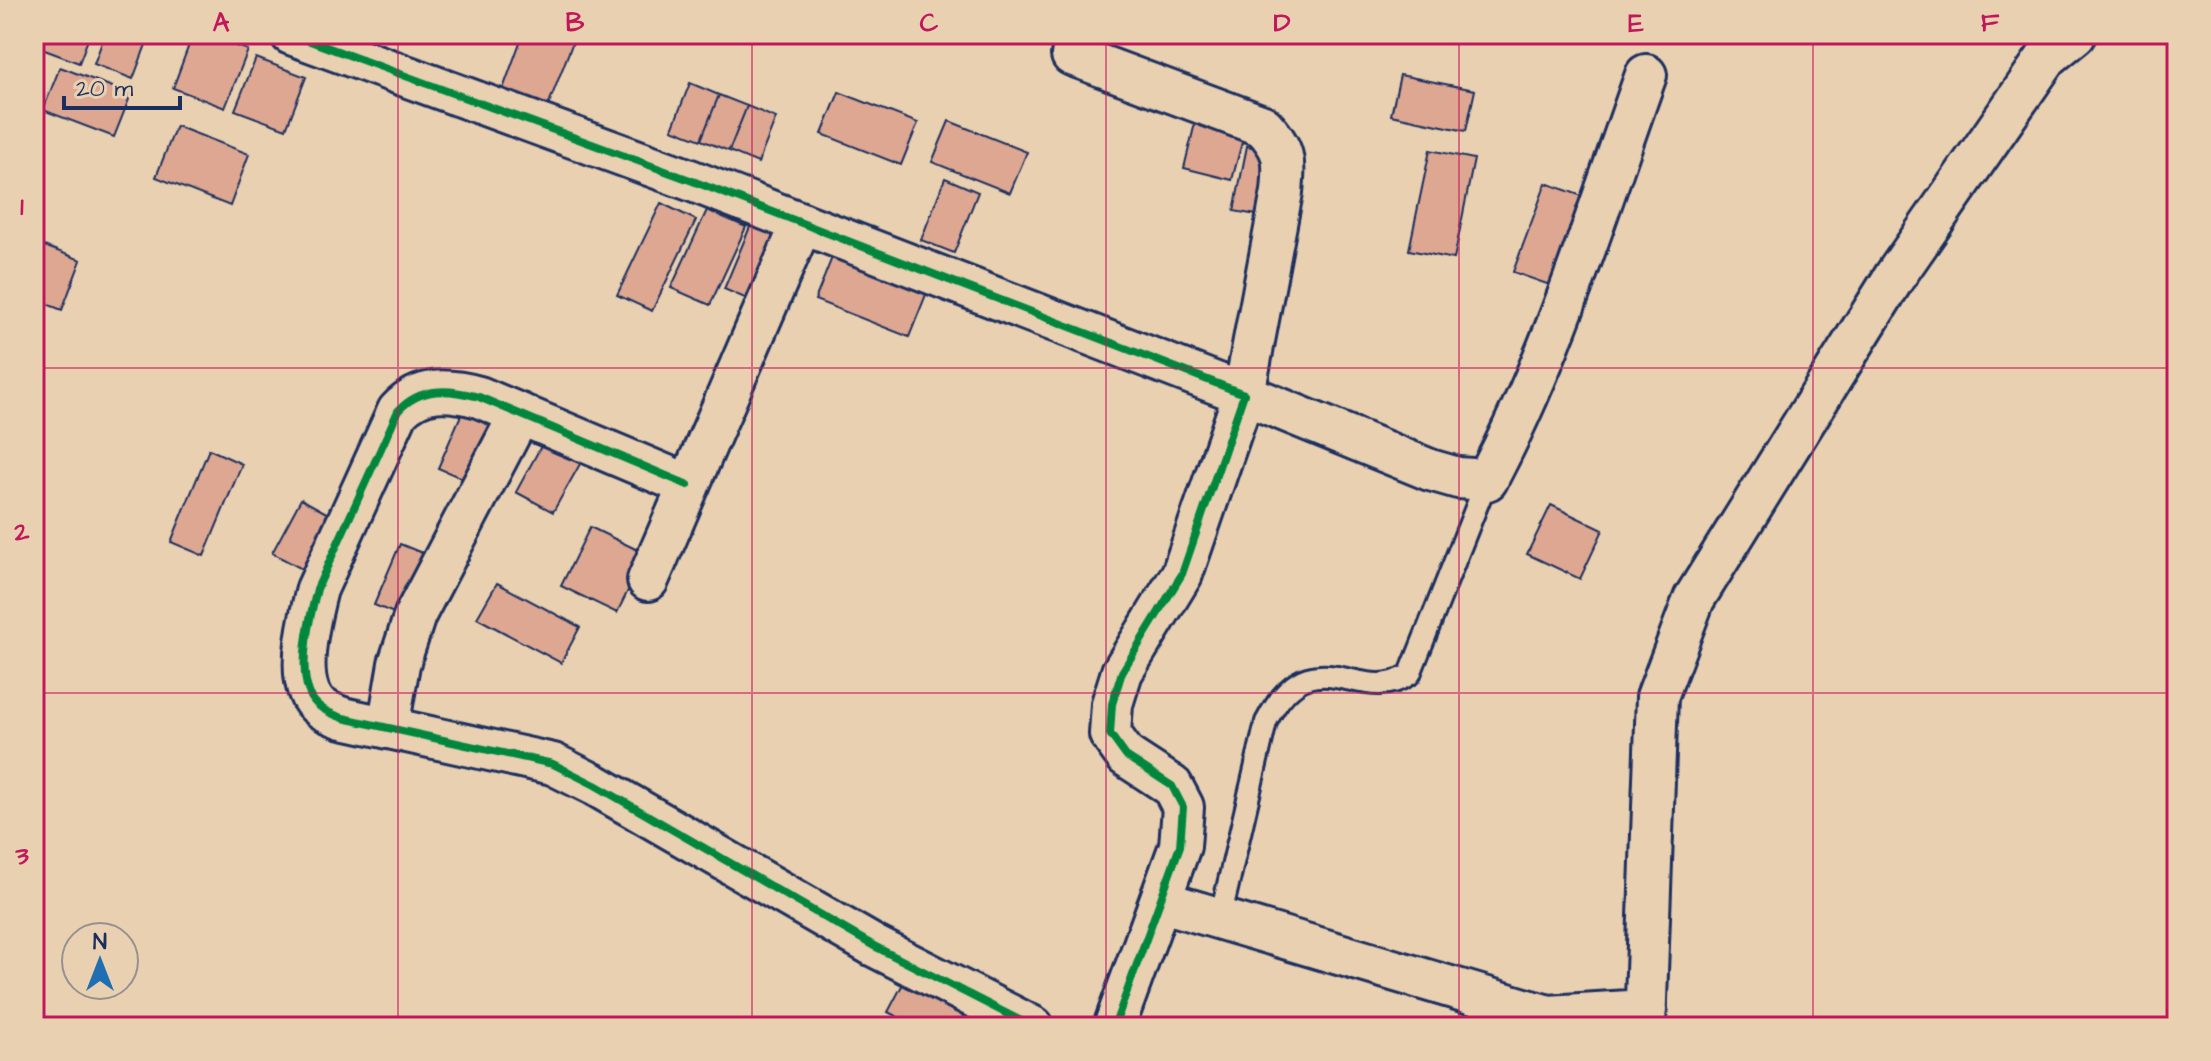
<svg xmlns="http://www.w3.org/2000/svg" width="2211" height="1061" viewBox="0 0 2211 1061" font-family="'Architects Daughter',sans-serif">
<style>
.building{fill:#dda792;stroke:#1b2f5e;stroke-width:2}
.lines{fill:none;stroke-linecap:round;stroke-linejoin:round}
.lane-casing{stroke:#1b2f5e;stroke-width:26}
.street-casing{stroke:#1b2f5e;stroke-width:46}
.lane{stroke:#e9d0b1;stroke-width:20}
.street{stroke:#e9d0b1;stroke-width:40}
.cycleway-casing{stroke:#e9d0b1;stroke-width:13}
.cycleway{stroke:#00873e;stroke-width:8}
.grid{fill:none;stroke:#c2185b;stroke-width:2;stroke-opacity:0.55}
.neatline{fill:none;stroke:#c2185b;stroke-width:3}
.grid-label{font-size:26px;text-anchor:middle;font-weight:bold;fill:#c2185b}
</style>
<rect width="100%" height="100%" fill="#e9d0b1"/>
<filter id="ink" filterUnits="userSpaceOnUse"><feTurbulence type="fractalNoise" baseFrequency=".0125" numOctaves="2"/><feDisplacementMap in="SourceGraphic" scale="16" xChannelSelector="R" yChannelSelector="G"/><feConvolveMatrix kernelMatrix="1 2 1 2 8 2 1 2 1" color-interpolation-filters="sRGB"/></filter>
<g filter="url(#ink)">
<!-- building -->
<path class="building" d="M34 34H90L79 63 34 46Z
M105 34H150L133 79 94 64Z
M193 34H205L248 50 225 108 173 88Z
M523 34H560L574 39 548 106 503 89Z
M256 58 306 77 286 129 235 110Z
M60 67 131 94 114 137 43 110Z
M1400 75 1475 90 1466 131 1391 115Z
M690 83 719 95 701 140 672 129Z
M839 92 918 123 901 165 822 134Z
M719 95 747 106 729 151 701 140Z
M747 106 776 118 758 163 729 151Z
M1197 115 1246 127 1232 180 1184 168Z
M949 121 1027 152 1010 193 932 162Z
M176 126 249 154 230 206 156 177Z
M1247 146 1281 153 1268 217 1234 211Z
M1430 150 1474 159 1454 259 1409 250Z
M945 178 978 192 954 253 921 240Z
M1546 183 1596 201 1564 290 1513 272Z
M661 203 696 220 652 311 617 295Z
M707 210 746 227 710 305 671 288Z
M752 222 789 237 761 305 724 289Z
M34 242 81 260 62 310 34 299Z
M835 250 929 287 909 337 815 300Z
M467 401 509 419 480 486 438 468Z
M546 437 584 457 553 512 516 492Z
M209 449 242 464 204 556 171 542Z
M301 499 343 522 315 576 272 553Z
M1551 505 1603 530 1580 579 1527 554Z
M590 527 646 554 617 613 561 586Z
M400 544 437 559 411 620 374 605Z
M497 583 580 627 561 663 477 618Z
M907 976 971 1010 961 1027H917L888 1012Z"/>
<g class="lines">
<!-- lane casing -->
<g class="lane-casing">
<path id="lane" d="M1220 919 1266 722C1313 630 1359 710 1410 674L1487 480"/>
</g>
<!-- street casing -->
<g class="street-casing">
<path id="street" d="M291 34 690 180 1244 394 1182 574 1122 672 1112 704 1110 734 1126 756 1172 786 1183 807 1180 846 1114 1027
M1072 55 1263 126C1285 150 1285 159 1282 192L1244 394 1430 470 1458 478 1487 480C1555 352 1597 211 1646 75
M688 485 479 397C449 389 421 386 398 411L317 589C310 616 298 665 309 692 314 707 329 713 343 718L553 764 595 785 874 946 1033 1027
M648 580 802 223
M388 728 399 664 415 615 520 414
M1160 901 1548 1016 1646 1010
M1645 1027 1657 697 1694 599 1895 276 2047 57 2075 34"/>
</g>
<!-- lane -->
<use href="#lane" class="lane"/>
<!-- street -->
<use href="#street" class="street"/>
<!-- cycleway casing -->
<g class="cycleway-casing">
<path id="cycleway" d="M291 34 690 180 1244 394 1182 574 1122 672 1112 704 1110 734 1126 756 1172 786 1183 807 1180 846 1114 1027
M688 485 479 397C449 389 421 386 398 411L317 589C310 616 298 665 309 692 314 707 329 713 343 718L553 764 595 785 874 946 1033 1027"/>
</g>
<!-- cycleway -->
<use href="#cycleway" class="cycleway"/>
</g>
</g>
<!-- grid -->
<path class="grid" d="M398 34V1027M752 34V1027M1106 34V1027M1459 34V1027M1813 34V1027M34 368H2177M34 693H2177"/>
<!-- margin -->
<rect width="2211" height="1061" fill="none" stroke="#e9d0b1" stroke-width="88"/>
<!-- north arrow -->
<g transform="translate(100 961)"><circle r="38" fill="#e9d0b1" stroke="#979090" stroke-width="2"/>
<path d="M0-6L14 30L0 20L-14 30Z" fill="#1f6fb2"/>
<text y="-12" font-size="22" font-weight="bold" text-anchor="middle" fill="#1b2f5e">N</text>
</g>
<!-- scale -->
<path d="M64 96v12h116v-12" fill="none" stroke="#1b2f5e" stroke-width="4"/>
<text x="76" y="96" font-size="24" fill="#1b2f5e" stroke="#e9d0b1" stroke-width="6" paint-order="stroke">20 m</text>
<rect x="44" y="44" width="2123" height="973" class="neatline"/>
<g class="grid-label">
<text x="221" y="31">A</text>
<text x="575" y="31">B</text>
<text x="929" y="31">C</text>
<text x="1282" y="31">D</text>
<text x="1636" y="31">E</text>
<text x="1990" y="31">F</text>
<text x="22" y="215">1</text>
<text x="22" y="540">2</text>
<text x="22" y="864">3</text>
</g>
</svg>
